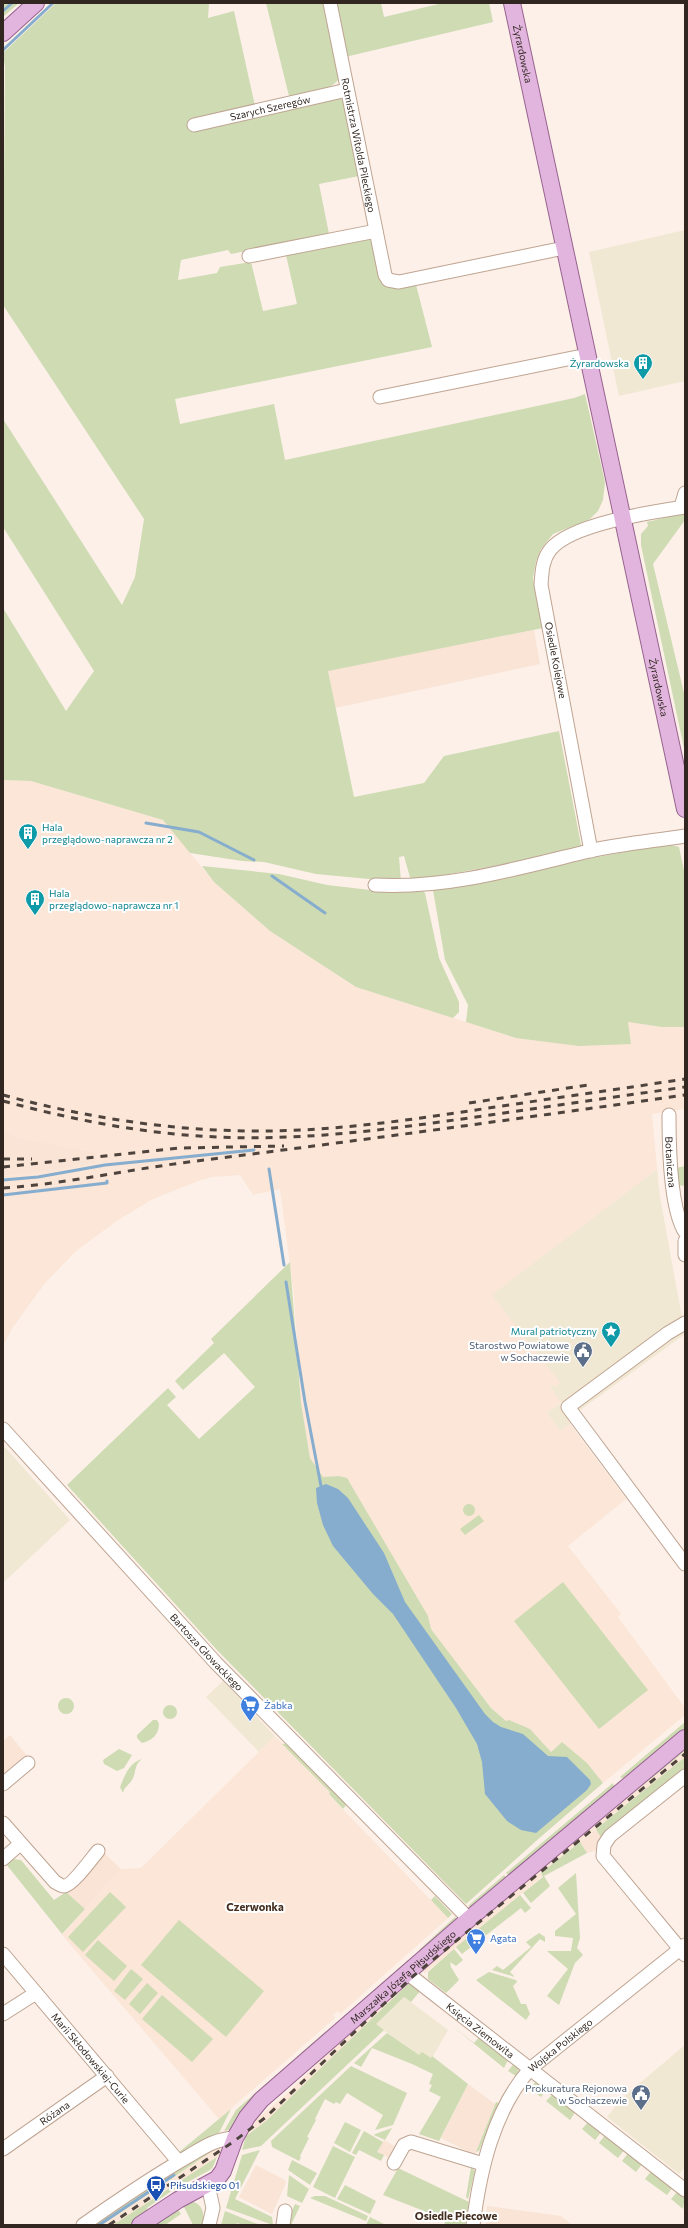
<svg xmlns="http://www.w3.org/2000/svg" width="688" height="2228" viewBox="0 0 688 2228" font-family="Commissioner,sans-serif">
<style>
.commercial{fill:#f1e8d3}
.industrial{fill:#f9e4d6}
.built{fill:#fbe6d7}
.green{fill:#cedbb3}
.water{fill:#87adce}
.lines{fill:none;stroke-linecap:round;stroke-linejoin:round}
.stream{stroke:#87adce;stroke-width:3}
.minor-casing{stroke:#bfa492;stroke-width:15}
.major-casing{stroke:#97638e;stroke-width:18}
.minor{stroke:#fff;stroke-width:13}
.major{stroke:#e2b5df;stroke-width:16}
.rail{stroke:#4e443d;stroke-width:3;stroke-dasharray:7 7;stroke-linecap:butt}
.labels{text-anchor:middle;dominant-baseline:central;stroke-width:4;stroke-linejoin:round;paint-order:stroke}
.street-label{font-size:10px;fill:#312720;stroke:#fff}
.culture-label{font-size:10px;fill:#0d838f;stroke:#fff;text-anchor:end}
.service-label{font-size:10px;fill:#4e5e75;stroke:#fff;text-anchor:end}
.shop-label{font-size:10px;fill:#366cbe;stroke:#fff;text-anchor:start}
.transit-label{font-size:10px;fill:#164399;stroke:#fff;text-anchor:start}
.neighbourhood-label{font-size:11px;font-weight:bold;fill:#442e1f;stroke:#fff}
</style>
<rect width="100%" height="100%" fill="#fcf0e8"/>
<!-- commercial -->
<path class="commercial" d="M685 230V381L619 396 589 252Z
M657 1169 660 1197 685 1334 579 1411 570 1424 560 1431 547 1413 561 1403 550 1387 552 1385 554 1387 560 1383 491 1295Z
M3 1445 70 1520 3 1583Z
M223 1681 275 1736 259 1752 206 1697Z
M404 1997 448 2030 432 2058 419 2056 375 2024Z
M685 2045V2167L679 2174 607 2117 622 2098Z"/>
<!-- industrial -->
<path class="industrial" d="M534 630 540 664 335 708 328 670Z
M3 1132 29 1140 95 1152V1163L30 1174 3 1176Z
M10 1735 28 1757 3 1778V1741Z
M596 1829 603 1841 600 1849 587 1853 580 1842Z
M102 1851 121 1869 85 1909 66 1892Z
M468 2084 495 2104 475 2155 441 2138Z
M384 2140 396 2147 389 2158 377 2152Z
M256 2165 285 2180 286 2183 272 2214 239 2197Z
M487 2206 561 2216 572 2225H486Z"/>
<!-- built -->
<path class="built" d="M3 780 31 781 163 820 214 882 270 931 356 987 516 1038 631 1043 627 1022 662 1027H685V1109L652 1114 657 1169 492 1295 560 1383 554 1387 552 1385 550 1387 561 1402 547 1413 560 1431 570 1424 626 1499 568 1546 621 1614 618 1617 685 1708V1715L603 1783 587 1763 562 1742 551 1752 530 1729 506 1721 491 1708 431 1629 428 1616 347 1478 339 1476 323 1477 310 1458 301 1403 294 1295 280 1189 253 1195 240 1175 212 1177 198 1181 153 1199 118 1220 76 1251 45 1283 13 1327 3 1346V1176L30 1174 95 1163V1152L29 1140 3 1132Z
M275 1736 330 1792 329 1795 448 1918 340 2014 338 2011 333 2015 335 2018 219 2119 62 1935 121 1869 141 1868Z
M685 1751V1757L541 1873 543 1876 520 1895 425 1973 420 1967Z
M406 1979 409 1983 266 2121 217 2157 113 2225H102L244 2130 284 2096Z"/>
<!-- green -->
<path class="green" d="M3 3H19L3 17Z
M56 3H209L208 18 234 11 255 106 336 96 343 100 359 176 319 184 329 234 231 254 228 250 181 260 178 280 217 273 220 267 251 262 263 311 297 304 286 255 368 237 373 240 381 275 415 281 432 347 175 399 180 424 274 404 285 460 574 398 585 394 605 482 603 500 598 511 590 519 553 534 541 549 536 561 533 578 543 628 328 671 354 797 424 783 444 756 559 731 582 850 411 881 404 856 399 857 401 882 316 874 264 862 242 861 190 853 163 820 31 781 3 780V608L66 711 94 671 3 527V419L122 605 135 577 144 519 3 305 5 67 3 53Z
M266 3H325L341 75C333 93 307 92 289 96Z
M335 3H381L384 17 443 3H489L493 22 345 57Z
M685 513V520L653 564 685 697V753L641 545V534L648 526 647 522Z
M667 844 679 847 685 875V1027H662L628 1022 631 1044 579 1046 516 1038 466 1022 468 1005 445 960 433 890 518 875 582 860Z
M202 866 279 874 327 885 379 891 422 890 425 893 439 958 459 1002V1012L453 1018 356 987 270 931 214 882Z
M685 1166V1185L682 1186 678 1184 676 1168Z
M290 1262 301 1403 310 1458 323 1477 339 1476 347 1478 428 1616 431 1629 491 1708 506 1721 509 1720 530 1729 551 1752 562 1742 587 1763 603 1783 536 1841 466 1904 217 1650 67 1485 168 1388 176 1397 167 1405 199 1439 255 1387 224 1353 183 1390 175 1381 214 1343 211 1339Z
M463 1510a6 6 0 1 1 12 0a6 6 0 1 1-12 0Z
M479 1515 484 1521 465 1535 460 1529Z
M563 1582 648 1690 599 1729 514 1621Z
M58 1706a8 8 0 1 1 16 0a8 8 0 1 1-16 0Z
M163 1712a7 7 0 1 1 14 0a7 7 0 1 1-14 0Z
M153 1720H157L159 1724C159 1734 152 1741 142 1743L137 1738V1735Z
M685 1722V1731L626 1780 620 1777Z
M287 1743 345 1800 346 1805 343 1809 329 1794 330 1792 282 1744Z
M685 1745V1751L572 1843Z
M119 1749 132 1755 124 1768 117 1771 104 1764 103 1760Z
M685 1757V1772L603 1841 596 1829Z
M142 1759C133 1766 137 1772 132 1780 129 1785 124 1787 123 1793L120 1787C125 1775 129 1763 142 1759Z
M613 1783 615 1789 510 1877 506 1873Z
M580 1842 587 1853 544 1876 550 1886 531 1903 523 1893 543 1877 541 1873Z
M13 1859 21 1860 54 1900 66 1892 85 1909 62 1934 6 1864Z
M576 1873 580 1938 577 1948 583 1955 575 1963 559 2005 547 1996 568 1969 547 1951H571L573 1938 555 1936V1931L576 1914 558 1888Z
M504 1875 508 1879 472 1907 468 1906Z
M110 1892 126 1907 83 1952 68 1937Z
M520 1895 531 1908 525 1913 521 1908 462 1954 456 1947Z
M435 1896 452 1914 448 1918 431 1900Z
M456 1916 455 1923 422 1953 419 1950Z
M179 1920 264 1991 226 2037 141 1965Z
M539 1933 545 1937V1942L540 1939 510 1972 515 1977 492 1970 497 1966 503 1970 531 1947 526 1942Z
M98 1940 127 1966 114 1981 85 1955Z
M454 1949 463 1960 456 1966 450 1962 451 1967 459 1980 446 1993 428 1979V1972Z
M408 1960 410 1962 338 2025 336 2023Z
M131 1969 143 1979 125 2000 114 1991Z
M489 1972 516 1980 517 1982 513 1986 521 2004H526L530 2014 526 2020 476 1980Z
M147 1983 158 1993 140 2014 129 2004Z
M409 1983 421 1990 411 2002 404 1997 376 2024 384 2030 261 2146 242 2150 246 2136 266 2121Z
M162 1995 213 2039 192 2062 142 2019Z
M451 2025 474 2043 481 2035 509 2058 504 2068Z
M326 2031 328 2034 232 2129 224 2131 236 2110Z
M387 2033 419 2055 422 2052 431 2058 432 2056 468 2084 439 2141 419 2134 441 2097 429 2091 432 2085 429 2084 433 2074 412 2064 372 2048 361 2067 354 2063Z
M515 2062 519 2069 516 2076 508 2071Z
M351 2066 407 2093 393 2125 375 2130 383 2115 347 2093 340 2104 336 2102 334 2104 325 2099 315 2119 316 2120 307 2137 309 2138 300 2156 301 2157 299 2161 272 2147 271 2141Z
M537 2080 548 2088 541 2097 530 2089Z
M554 2093 576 2111 570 2120 546 2101Z
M496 2102 499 2103 479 2151 476 2152Z
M231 2109 219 2133 204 2139 181 2154 178 2153Z
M589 2121 602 2131 595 2140 582 2129Z
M345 2122 361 2130 350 2152 334 2143Z
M392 2128 385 2140 374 2135 375 2134Z
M364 2131 383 2142 377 2152 384 2155 381 2161 359 2150 356 2155 352 2153Z
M606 2134 625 2149 618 2158 599 2143Z
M212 2146 217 2148 102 2225H89Z
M333 2146 355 2157 335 2198 313 2187Z
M260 2150 235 2199 272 2217 273 2225 226 2208 242 2155Z
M629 2152 643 2163 636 2172 622 2161Z
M217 2157 213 2167 210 2170 173 2190 147 2208 149 2212 129 2225H113Z
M292 2160 317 2173 310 2185 288 2170Z
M471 2167 475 2171 468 2199 466 2197Z
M398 2168 469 2202 465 2225H444L445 2222 424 2211 383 2195Z
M652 2170 673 2187 667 2195 645 2179Z
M289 2175 309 2189 302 2203 287 2196Z
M345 2185 376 2201 370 2214 337 2199Z
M678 2191 685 2197 683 2209 671 2199Z
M315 2196H325L368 2216 366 2221 310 2198Z
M190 2201C203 2203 205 2214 202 2225H193L183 2205Z
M295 2204 300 2206 291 2225H286Z
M177 2208 181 2214 165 2225H150Z
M225 2211 260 2225H242L237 2223 236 2225H221Z
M370 2217 386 2225H366Z"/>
<!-- water -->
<path class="water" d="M326 1484 338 1489 348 1498 384 1553 405 1602 485 1714 493 1722 501 1727 523 1734 548 1756 567 1757 590 1780 591 1784 587 1790 536 1833 521 1830 507 1821 485 1794 482 1762 477 1744 456 1708 393 1614 373 1594 333 1546 323 1525 317 1503 316 1488Z"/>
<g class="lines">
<!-- stream -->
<path class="stream" d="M3 11 12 3
M3 50 53 3
M146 823 199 832 254 860
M272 876 325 913
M269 1169 284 1265
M3 1180 38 1177 105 1165 254 1150
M3 1195 107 1183V1181
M286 1282 305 1402 321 1486
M99 2225 174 2175"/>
<!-- minor casing -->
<g class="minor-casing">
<g id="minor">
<path id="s1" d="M330 3 385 275 388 280 399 282 564 248"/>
<path id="s2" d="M194 125 347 90"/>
<path d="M249 256 376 231"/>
<path d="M380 397 587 355"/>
<path d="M681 507 685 493"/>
<path d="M591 851 541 585C542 573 542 560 550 550 570 524 652 512 685 507"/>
<path d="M375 885C447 889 519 868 589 851 621 844 653 841 685 836"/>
<path id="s3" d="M669 1115C669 1142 670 1209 685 1232"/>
<path d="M685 1241V1255"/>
<path d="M685 1323 668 1333 568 1407 685 1564"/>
<path id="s4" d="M3 1429 216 1663 469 1919"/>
<path d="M685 1776 610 1836 604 1845 603 1856 685 1955"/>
<path d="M3 1784 28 1763"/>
<path d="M3 1823 55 1882C57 1883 61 1886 64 1886 72 1886 92 1858 98 1851"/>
<path d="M3 1859 20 1844"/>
<path id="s5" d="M3 1954 178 2161"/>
<path id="s6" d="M407 1973 685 2190"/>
<path d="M3 2014 36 1993"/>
<path id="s7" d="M3 2149 107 2076"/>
<path d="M394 2163 404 2145 411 2142 483 2164"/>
<path d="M208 2185 213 2208 209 2225"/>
<path d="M83 2225C117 2201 151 2178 187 2157 204 2147 215 2139 235 2138"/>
<path d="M283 2225 285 2211"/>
<path id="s8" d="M473 2225C480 2171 493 2111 530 2069L685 1945"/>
</g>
</g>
<!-- major casing -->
<g class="major-casing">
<g id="major">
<path id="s9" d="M512 3 685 809"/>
<path d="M3 33 36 3"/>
<path id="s10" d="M140 2225 178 2200 217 2179 223 2171 235 2138 247 2117 261 2100 469 1919 685 1738"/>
</g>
</g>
<!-- minor -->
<use href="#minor" class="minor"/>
<!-- major -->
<use href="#major" class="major"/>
<!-- rail -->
<path class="rail" d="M3 1095C84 1117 165 1130 249 1131 323 1132 396 1122 469 1111 541 1100 613 1090 685 1079
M3 1101C74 1120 144 1134 218 1137 305 1141 390 1129 476 1117 546 1107 615 1097 685 1087
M469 1103 588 1085
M3 1159H32
M3 1167 180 1148 284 1146
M3 1188C63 1184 121 1171 181 1163 349 1142 517 1119 685 1095
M109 2225 233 2142 266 2117 412 1977 685 1754"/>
</g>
<!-- icons -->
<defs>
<g id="building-pin" transform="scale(1)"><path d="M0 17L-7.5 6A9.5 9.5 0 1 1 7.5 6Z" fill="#0f9aa8" stroke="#fff"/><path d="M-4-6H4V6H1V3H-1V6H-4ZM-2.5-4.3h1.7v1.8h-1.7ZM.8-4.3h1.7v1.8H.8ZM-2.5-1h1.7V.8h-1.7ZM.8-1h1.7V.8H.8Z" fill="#fff"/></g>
<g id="sight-pin" transform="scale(1)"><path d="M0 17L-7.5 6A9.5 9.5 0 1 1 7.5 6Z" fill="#0f9aa8" stroke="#fff"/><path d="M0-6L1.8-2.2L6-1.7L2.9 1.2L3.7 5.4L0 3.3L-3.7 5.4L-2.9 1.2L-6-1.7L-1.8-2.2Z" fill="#fff"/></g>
<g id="civic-pin" transform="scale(1)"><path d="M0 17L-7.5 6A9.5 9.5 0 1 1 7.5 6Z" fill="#5c6f8a" stroke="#fff"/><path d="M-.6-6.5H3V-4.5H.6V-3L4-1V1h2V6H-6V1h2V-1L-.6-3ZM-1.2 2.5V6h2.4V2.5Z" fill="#fff"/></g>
<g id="supermarket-pin" transform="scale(1)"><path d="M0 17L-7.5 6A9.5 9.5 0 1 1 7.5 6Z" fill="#3f7fe0" stroke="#fff"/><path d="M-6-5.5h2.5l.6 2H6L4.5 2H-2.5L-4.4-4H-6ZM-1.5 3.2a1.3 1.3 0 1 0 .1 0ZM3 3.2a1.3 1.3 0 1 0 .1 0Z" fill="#fff"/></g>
<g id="bus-pin" transform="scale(1)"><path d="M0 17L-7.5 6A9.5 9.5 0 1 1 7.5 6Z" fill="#1a4fb4" stroke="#fff"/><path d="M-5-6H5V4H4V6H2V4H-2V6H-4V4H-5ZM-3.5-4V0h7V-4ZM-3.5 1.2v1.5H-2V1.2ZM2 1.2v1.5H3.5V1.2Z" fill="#fff"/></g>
</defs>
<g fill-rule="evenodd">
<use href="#building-pin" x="643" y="363"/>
<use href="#building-pin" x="28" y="833"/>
<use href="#building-pin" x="35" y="899"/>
<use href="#sight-pin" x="611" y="1331"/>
<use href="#civic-pin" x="583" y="1351"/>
<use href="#supermarket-pin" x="250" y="1705"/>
<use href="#supermarket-pin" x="476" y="1938"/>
<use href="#civic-pin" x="641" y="2094"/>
<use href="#bus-pin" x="156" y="2185"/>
</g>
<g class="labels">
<!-- street labels -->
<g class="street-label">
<text stroke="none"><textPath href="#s9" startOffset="52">Żyrardowska</textPath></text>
<text stroke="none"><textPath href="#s2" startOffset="78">Szarych Szeregów</textPath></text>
<text stroke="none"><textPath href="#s1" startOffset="145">Rotmistrza Witolda Pileckiego</textPath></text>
<text transform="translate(556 660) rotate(79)">Osiedle Kolejowe</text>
<text stroke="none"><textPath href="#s9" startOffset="700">Żyrardowska</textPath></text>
<text stroke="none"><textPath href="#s3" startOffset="47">Botaniczna</textPath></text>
<text stroke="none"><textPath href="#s4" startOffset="302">Bartosza Głowackiego</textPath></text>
<text stroke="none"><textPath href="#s10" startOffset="369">Marszałka Józefa Piłsudskiego</textPath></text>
<text stroke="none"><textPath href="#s6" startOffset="93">Księcia Ziemowita</textPath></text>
<text stroke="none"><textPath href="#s8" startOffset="207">Wojska Polskiego</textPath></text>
<text stroke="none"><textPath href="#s5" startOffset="136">Marii Skłodowskiej-Curie</textPath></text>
<text stroke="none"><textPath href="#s7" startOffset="63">Różana</textPath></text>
</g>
<!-- culture labels -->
<g class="culture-label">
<text x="629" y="363">Żyrardowska</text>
<text x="42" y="827" text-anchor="start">Hala<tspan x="42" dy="12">przeglądowo-naprawcza nr 2</tspan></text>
<text x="49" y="893" text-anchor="start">Hala<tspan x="49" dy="12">przeglądowo-naprawcza nr 1</tspan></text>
<text x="597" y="1331">Mural patriotyczny</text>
</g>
<!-- service labels -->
<g class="service-label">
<text x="569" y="1345">Starostwo Powiatowe<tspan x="569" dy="12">w Sochaczewie</tspan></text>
<text x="627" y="2088">Prokuratura Rejonowa<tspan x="627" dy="12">w Sochaczewie</tspan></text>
</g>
<!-- shop labels -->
<g class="shop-label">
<text x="264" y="1705">Żabka</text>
<text x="490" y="1938">Agata</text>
</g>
<!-- transit labels -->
<g class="transit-label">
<text x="170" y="2185">Piłsudskiego 01</text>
</g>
<!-- neighbourhood labels -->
<g class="neighbourhood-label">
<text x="255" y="1906">Czerwonka</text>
<text x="456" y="2215">Osiedle Piecowe</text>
</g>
</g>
<!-- border -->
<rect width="688" height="2228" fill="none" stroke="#312720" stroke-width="8"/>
</svg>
